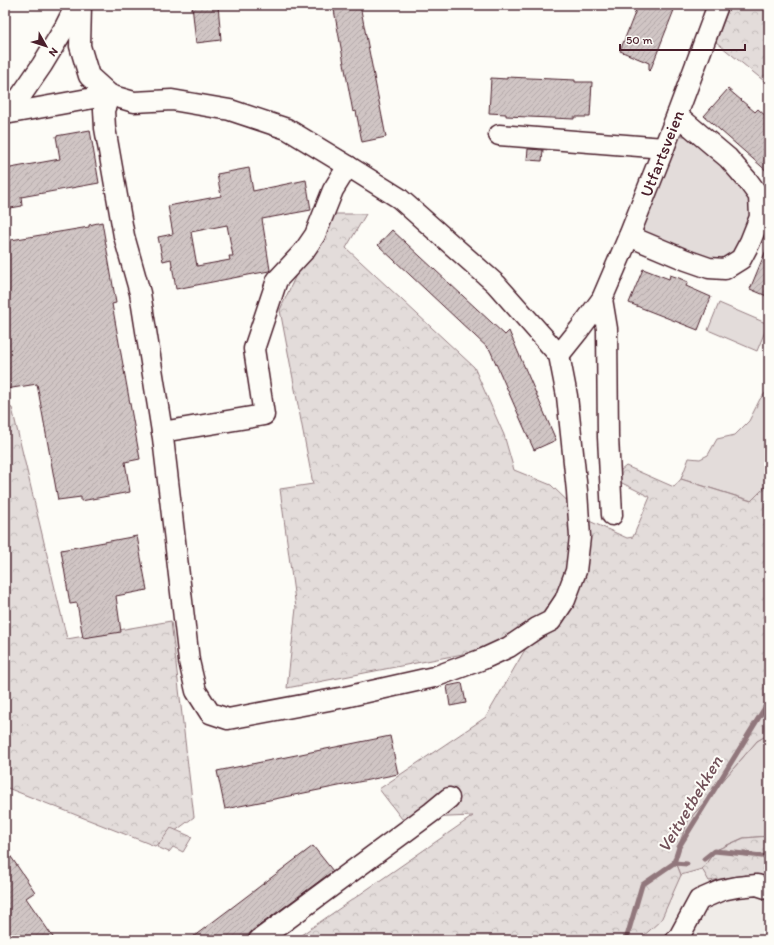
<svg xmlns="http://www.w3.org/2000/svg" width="774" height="945" viewBox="0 0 774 945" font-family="Itim,sans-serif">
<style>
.built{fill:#f0ece8}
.green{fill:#e3dcda;stroke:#967e82}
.forest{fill:url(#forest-crowns);stroke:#967e82}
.park{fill:url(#park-tufts);stroke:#967e82}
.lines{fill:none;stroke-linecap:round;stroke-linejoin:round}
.stream{stroke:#91777b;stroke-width:5}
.building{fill:url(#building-hatch);stroke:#4a1f2b;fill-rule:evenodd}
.minor-casing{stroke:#4a1f2b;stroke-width:23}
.minor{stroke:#fdfcf7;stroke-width:20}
.labels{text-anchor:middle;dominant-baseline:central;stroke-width:4;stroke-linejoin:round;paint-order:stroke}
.street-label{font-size:17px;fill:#4a1f2b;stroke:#fdfcf7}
.water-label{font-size:18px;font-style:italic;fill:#73525a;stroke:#fdfcf7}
</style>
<defs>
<pattern id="forest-crowns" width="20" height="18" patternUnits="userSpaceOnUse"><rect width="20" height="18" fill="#e3dcda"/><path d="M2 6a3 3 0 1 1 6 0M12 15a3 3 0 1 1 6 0" fill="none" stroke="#c4bcbb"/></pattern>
<pattern id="park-tufts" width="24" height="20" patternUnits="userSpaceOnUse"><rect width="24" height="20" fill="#e3dcda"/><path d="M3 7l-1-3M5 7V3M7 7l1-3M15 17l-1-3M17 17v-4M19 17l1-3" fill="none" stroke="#c4bcbb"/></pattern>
<pattern id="building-hatch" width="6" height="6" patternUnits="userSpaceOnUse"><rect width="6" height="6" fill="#d0c5c4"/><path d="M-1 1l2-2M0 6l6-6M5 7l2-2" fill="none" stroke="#b4a9a9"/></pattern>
</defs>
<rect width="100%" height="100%" fill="#fdfcf7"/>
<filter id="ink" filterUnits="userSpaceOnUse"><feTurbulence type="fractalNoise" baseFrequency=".025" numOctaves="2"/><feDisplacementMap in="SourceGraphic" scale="8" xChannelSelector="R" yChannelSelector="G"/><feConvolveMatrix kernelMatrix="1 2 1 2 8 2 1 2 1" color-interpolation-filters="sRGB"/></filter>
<g filter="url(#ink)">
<!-- built -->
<path class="built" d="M702 869 710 881 745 875 769 879V940H639L661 920 681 875Z"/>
<!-- green -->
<path class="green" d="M676 135 692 137 751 194 755 214 734 258 720 264 638 231Z
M719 303 768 324 757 351 708 330Z
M769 389V483L752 501 681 479 689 458 700 459 708 455 717 439 735 435 749 421 760 399Z
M769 734V836L743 838 716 850 702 869 681 875 674 857 688 821 757 741Z"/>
<!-- forest -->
<path class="forest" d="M730 5H769V85L716 42Z
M324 214H366L346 248 474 367 504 435 514 470 551 485 587 520 627 538 633 537 650 497 618 481 620 471 626 466 674 487 681 479 751 501 769 483V734L757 741 688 821 674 857 681 875 661 920 639 940H294L473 816 402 819 379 789 486 717 530 641 287 688 296 608 280 489 313 484 280 310Z
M5 406 12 408 67 639 171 621 194 817 155 846 5 787Z
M769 836V879L745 875 709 881 702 869 716 850 744 838Z"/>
<!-- park -->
<path class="park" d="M171 828 192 837 183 852 173 847 169 852 157 847Z"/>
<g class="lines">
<!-- stream -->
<path class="stream" d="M704 859 714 851 745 854 769 857
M674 863 687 864
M626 940 642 885 674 863 679 847 769 701"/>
</g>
<!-- building -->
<path class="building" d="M192 5H218L221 40 196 43Z
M360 5 386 137 362 142 356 111 353 112 334 10Z
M638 5H676L650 71 649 70V63L620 51Z
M507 77 575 80V82H592L590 117H574V119L506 116V114L489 113 491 78 507 79Z
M728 89 755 112 758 109 769 119V173L704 116Z
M90 130 99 183 21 197 22 206 5 209V169L60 159 56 136Z
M528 149 543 150 542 161 527 160Z
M249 168 253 191 306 180 311 210 262 219 270 270 269 271 176 289 171 259 163 261 158 237 173 234 168 206 221 196 217 174ZM227 225 233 256H229L230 260 197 266 191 232Z
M102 222 116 303 112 304 140 459 125 462 130 492 81 501V497L58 500 37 384 6 389 5 381V241L89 227V225Z
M392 230 505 335 509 331 556 440 534 450 490 350 378 245Z
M769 243V297L750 289Z
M643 269 669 279 670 275 679 278 688 282 686 286 711 297 698 330 629 303Z
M137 536 147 590 116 596 121 632 83 638 77 603 70 604 61 550Z
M462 683 466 703 450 706 447 686Z
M390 736 398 774 225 809 217 771Z
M313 846 333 871 252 931 249 935 248 940H189Z
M5 848 35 892 26 898 55 940H12L5 930Z"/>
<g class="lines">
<!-- minor casing -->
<g class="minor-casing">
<g id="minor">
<path d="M81 5 80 46 89 76 110 95"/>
<path d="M5 109 20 97 42 65 65 27 76 5"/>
<path d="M5 114 110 95 134 102 172 100 230 110 287 129 348 166 399 198 496 284 559 355 567 396 577 491 580 537 576 571 565 600 551 621 537 628 509 647 483 659 434 677 345 697 228 719 210 713 196 691 189 661 163 438 140 293 124 236 105 128 104 110 110 95"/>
<path d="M499 135 664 148"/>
<path d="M629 236 686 260 709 268 725 269 741 259 750 242 760 217 759 196 748 181 728 158 677 115"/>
<path d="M602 299 607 329 608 437 612 515"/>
<path id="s1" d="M559 355 579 330 602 299 629 236 677 115 718 5"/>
<path d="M162 432 264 415 254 349 277 280 304 251 315 235 333 190 348 166"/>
<path d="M259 940 432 812 449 798"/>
<path d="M676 940 679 937 699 900 722 890 737 887 757 885 769 889"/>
</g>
</g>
<!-- minor -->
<use href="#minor" class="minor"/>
</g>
</g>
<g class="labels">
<!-- street labels -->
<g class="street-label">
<text stroke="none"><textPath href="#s1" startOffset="228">Utfartsveien</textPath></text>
</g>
<!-- water labels -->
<g class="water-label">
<text transform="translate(690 804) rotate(-59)">Veitvetbekken</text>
</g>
</g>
<!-- margin -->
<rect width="774" height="945" fill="none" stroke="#fdfcf7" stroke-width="20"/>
<rect x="10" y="10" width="754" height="925" fill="none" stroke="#4a1f2b" stroke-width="1.5" filter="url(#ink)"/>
<!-- north arrow -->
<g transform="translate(46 46) rotate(129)" stroke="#fdfcf7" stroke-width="3" paint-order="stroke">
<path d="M0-3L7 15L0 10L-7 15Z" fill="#4a1f2b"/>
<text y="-6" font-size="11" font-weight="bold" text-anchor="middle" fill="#4a1f2b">N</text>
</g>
<!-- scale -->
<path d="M620 44v6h125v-6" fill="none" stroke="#4a1f2b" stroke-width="2"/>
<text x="626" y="44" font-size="12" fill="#4a1f2b" stroke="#fdfcf7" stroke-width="3" paint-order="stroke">50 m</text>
</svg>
